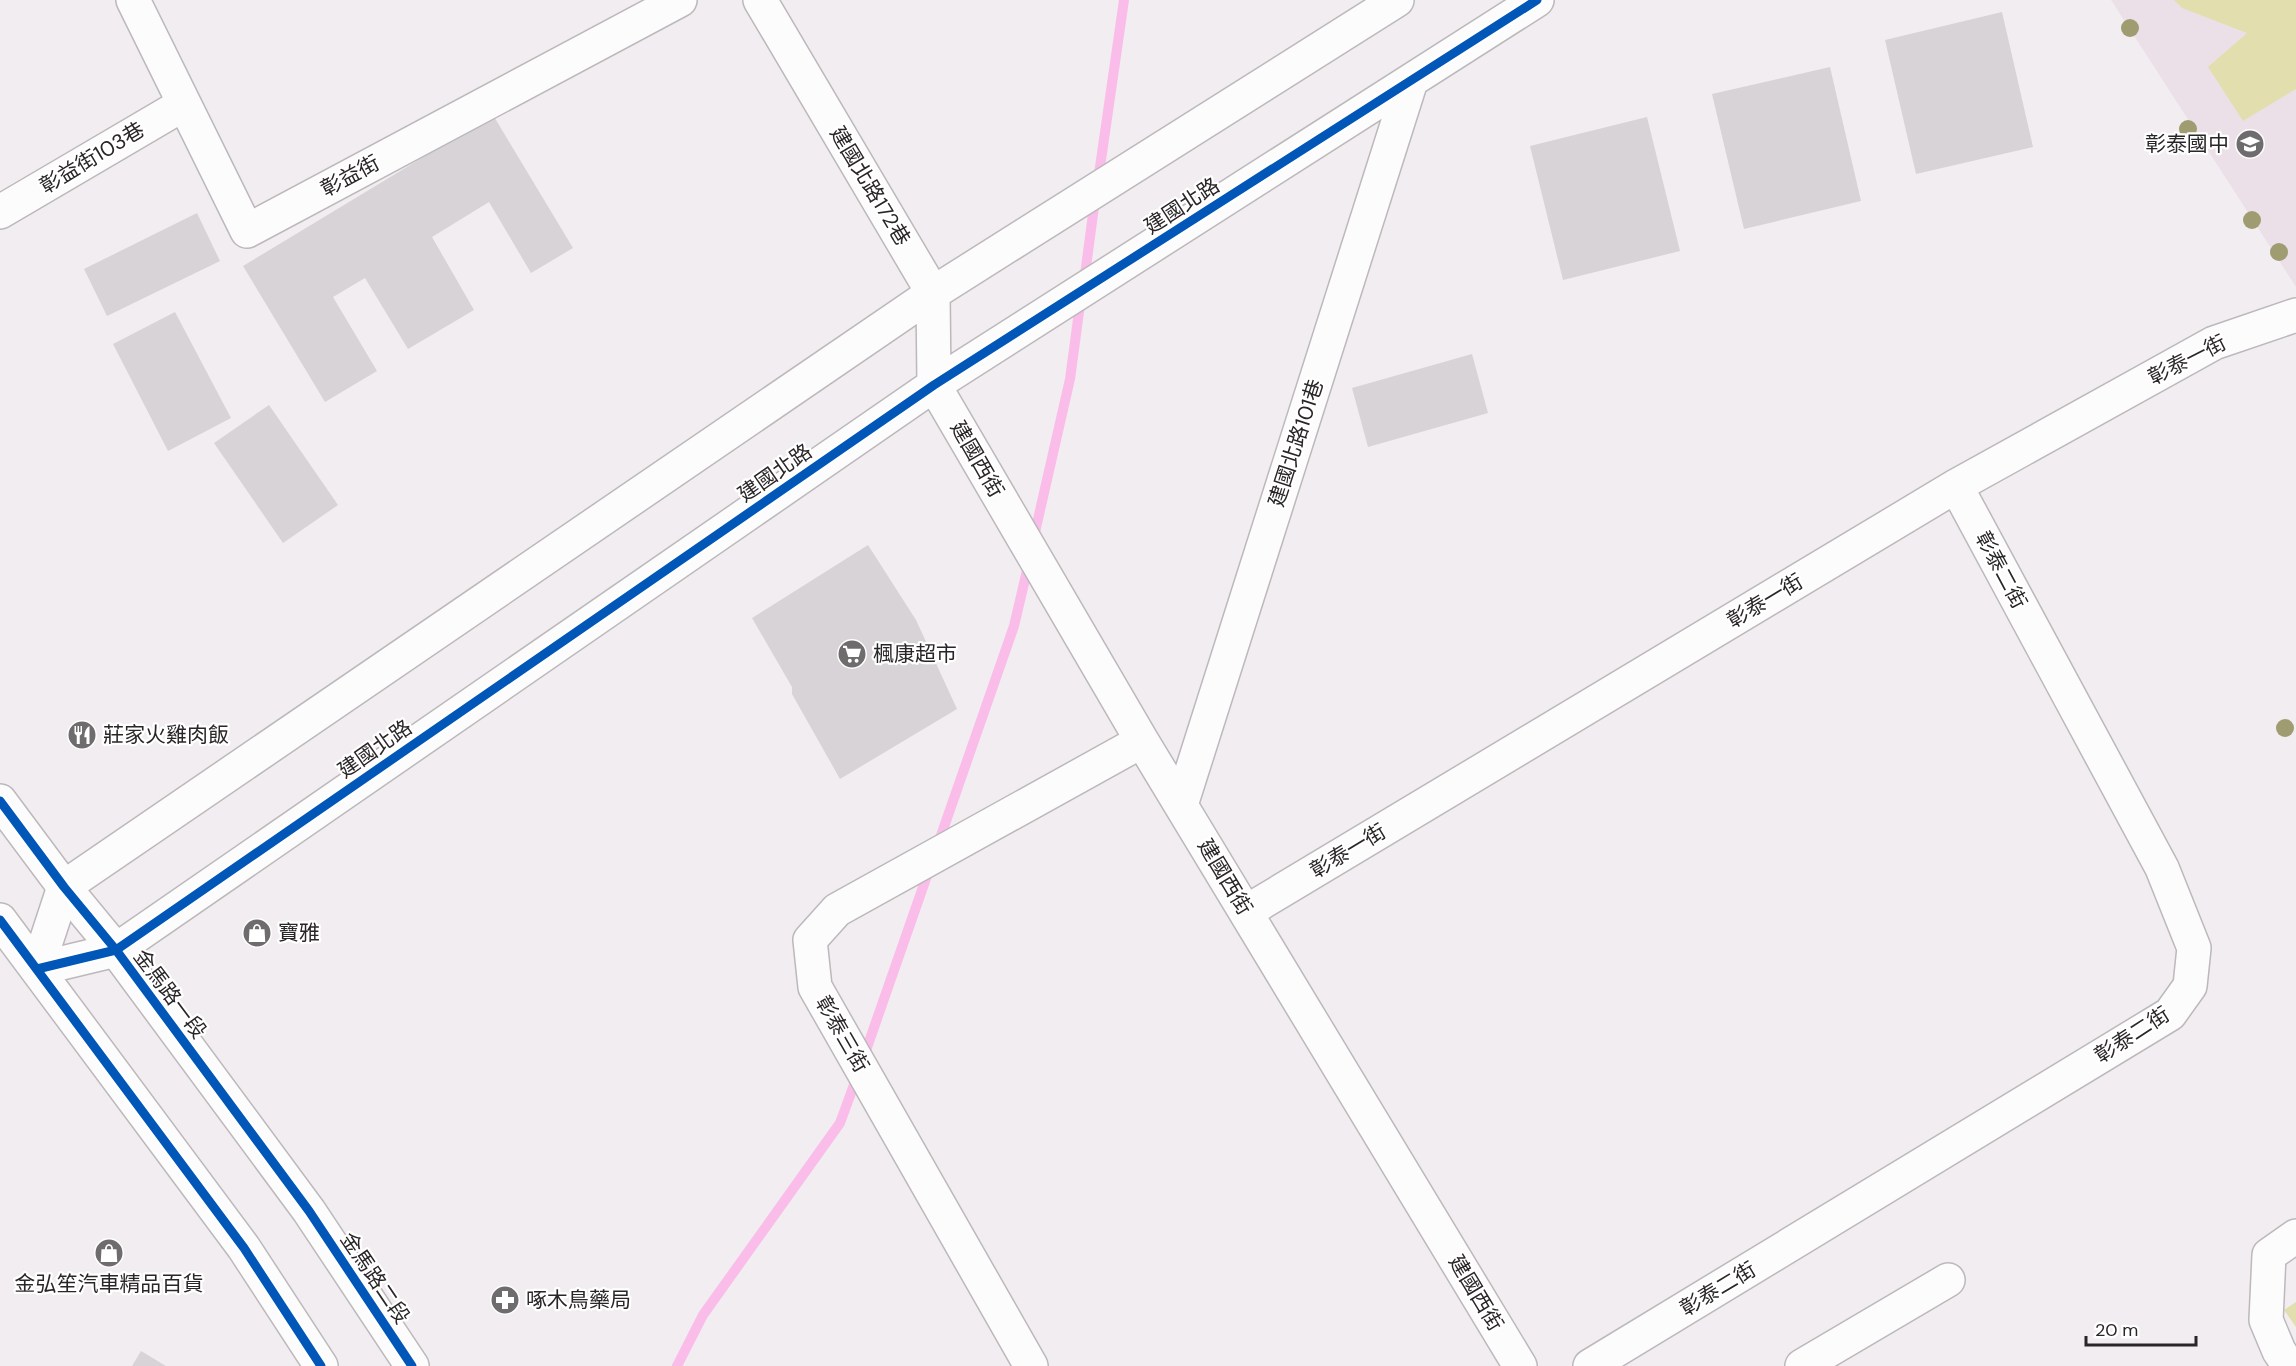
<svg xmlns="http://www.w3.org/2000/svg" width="2296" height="1366" viewBox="0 0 2296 1366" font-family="'DM Sans','Noto Sans TC',sans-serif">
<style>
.built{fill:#ece0e8}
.green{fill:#e2dead}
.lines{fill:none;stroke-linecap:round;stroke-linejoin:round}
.stream{stroke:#fabdea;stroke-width:10}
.building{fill:#d7d3d6}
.minor-casing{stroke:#bcb8bb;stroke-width:36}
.major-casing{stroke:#bcb8bb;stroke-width:36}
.minor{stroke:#fdfcfd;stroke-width:33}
.major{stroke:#fdfcfd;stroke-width:33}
.cycleway-casing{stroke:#fff;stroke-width:13}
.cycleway{stroke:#0057b8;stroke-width:9}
.tree{fill:#a09c72}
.labels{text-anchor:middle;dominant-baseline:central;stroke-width:4.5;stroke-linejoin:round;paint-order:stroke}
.poi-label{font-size:21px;fill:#292628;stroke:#fff;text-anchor:start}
.street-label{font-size:21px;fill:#292628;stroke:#fff}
</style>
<rect width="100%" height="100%" fill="#f2edf0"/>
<!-- built -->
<path class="built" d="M2111 0H2296V287Z"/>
<!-- green -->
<path class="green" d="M2174 0H2296V89L2243 121 2208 67 2247 33 2182 8Z
M2296 1302V1327L2284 1310Z"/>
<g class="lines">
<!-- stream -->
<path class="stream" d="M1098 181 1124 0
M1084 282 1095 199
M1033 541 1070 379 1081 297
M937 847 1014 626 1029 562
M863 1059 930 867
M677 1366 703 1315 840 1123 858 1074"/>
</g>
<!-- building -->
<path class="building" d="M2002 12 2033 147 1916 174 1885 40Z
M1830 67 1861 201 1744 229 1712 94Z
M493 115 573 248 531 273 489 202 432 237 474 310 408 349 365 278 333 297 377 371 325 402 243 266Z
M1647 117 1680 251 1563 280 1530 146Z
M197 213 220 261 107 316 84 269Z
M175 312 231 418 168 451 113 344Z
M1472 354 1488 413 1368 447 1352 388Z
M269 405 338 505 283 543 214 443Z
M868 545 916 620 957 709 840 779 792 694V687L752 618Z
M141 1351 166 1366H132Z"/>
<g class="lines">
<!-- minor casing -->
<g class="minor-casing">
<path id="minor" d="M133 0 247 231 680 0
M760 0 933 293 934 385 1142 741 1520 1366
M0 212 184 104
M1181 805 1411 81
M1246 912 1956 486 2214 343 2296 315
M37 969 116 950 934 385 1537 0
M37 969 64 887 933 293 1397 0
M1031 1366 815 987 810 940 837 910 1142 741
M1590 1366 2170 1014 2190 986 2194 948 2162 868 1956 486
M1802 1366 1948 1280
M2289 1366 2279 1351 2266 1320 2269 1255 2296 1236"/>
</g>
<!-- major casing -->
<g class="major-casing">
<path id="major" d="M0 801 64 887 116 950 309 1211 412 1366
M0 920 244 1248 321 1366"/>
</g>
<!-- minor -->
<use href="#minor" class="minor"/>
<!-- major -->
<use href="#major" class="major"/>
<!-- cycleway casing -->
<g class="cycleway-casing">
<path id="cycleway" d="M0 801 64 887 116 950 309 1211 412 1366
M0 920 244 1248 321 1366
M37 969 116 950 934 385 1537 0"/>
</g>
<!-- cycleway -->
<use href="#cycleway" class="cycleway"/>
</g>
<!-- trees -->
<g class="tree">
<circle cx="2130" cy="28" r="9"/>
<circle cx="2188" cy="129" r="9"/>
<circle cx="2252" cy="220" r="9"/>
<circle cx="2279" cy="252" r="9"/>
<circle cx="2285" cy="728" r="9"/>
</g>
<!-- icons -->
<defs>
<g id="school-disc" transform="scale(1.5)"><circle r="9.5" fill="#6f6c6e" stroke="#fff"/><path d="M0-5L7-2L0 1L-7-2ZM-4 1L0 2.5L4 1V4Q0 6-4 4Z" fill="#fff"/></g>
<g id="supermarket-disc" transform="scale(1.5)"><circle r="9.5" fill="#6f6c6e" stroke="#fff"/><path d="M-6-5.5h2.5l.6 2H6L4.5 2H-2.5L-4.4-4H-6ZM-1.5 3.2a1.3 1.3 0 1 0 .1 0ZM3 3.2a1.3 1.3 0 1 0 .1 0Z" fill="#fff"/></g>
<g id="restaurant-disc" transform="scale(1.5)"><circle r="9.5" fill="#6f6c6e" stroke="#fff"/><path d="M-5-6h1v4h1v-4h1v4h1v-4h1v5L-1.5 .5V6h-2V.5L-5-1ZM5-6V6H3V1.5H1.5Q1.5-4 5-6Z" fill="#fff"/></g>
<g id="shop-disc" transform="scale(1.5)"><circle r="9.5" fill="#6f6c6e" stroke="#fff"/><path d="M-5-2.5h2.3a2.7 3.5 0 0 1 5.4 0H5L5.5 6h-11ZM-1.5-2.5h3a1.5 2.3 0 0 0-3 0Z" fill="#fff"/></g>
<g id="pharmacy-disc" transform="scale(1.5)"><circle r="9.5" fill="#6f6c6e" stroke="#fff"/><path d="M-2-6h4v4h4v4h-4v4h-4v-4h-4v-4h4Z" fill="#fff"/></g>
</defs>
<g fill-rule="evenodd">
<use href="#school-disc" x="2250" y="144"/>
<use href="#supermarket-disc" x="852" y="654"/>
<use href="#restaurant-disc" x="82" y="735"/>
<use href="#shop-disc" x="257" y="933"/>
<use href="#shop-disc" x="109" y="1253"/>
<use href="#pharmacy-disc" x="505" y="1300"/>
</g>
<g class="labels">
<!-- poi labels -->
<g class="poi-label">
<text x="2229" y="144" text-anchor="end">彰泰國中</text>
<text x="873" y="654">楓康超市</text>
<text x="103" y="735">莊家火雞肉飯</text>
<text x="278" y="933">寶雅</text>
<text x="109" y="1284" text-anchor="middle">金弘笙汽車精品百貨</text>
<text x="526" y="1300">啄木鳥藥局</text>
</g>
<!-- street labels -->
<g class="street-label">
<text transform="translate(92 158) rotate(-31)">彰益街103巷</text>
<text transform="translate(350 176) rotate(-28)">彰益街</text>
<text transform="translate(870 186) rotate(59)">建國北路172巷</text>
<text transform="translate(1182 206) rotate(-33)">建國北路</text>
<text transform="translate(2187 360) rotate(-27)">彰泰一街</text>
<text transform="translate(1296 443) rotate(-72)">建國北路101巷</text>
<text transform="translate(977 459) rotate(60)">建國西街</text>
<text transform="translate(775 473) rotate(-35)">建國北路</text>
<text transform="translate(2001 570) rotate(62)">彰泰二街</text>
<text transform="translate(1765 601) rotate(-31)">彰泰一街</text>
<text transform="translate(375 749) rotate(-35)">建國北路</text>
<text transform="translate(1348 851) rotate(-31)">彰泰一街</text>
<text transform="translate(1225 877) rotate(59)">建國西街</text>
<text transform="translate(170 994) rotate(53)">金馬路一段</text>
<text transform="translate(842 1034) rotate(60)">彰泰三街</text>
<text transform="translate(2132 1035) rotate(-33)">彰泰二街</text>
<text transform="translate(375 1278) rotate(56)">金馬路二段</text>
<text transform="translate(1718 1289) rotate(-31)">彰泰二街</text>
<text transform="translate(1476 1293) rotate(59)">建國西街</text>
</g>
</g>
<!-- scale -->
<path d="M2086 1336v9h110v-9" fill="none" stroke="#292628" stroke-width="3"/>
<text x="2095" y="1336" font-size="18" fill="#292628" stroke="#ffffff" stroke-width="4.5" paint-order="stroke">20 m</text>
</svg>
